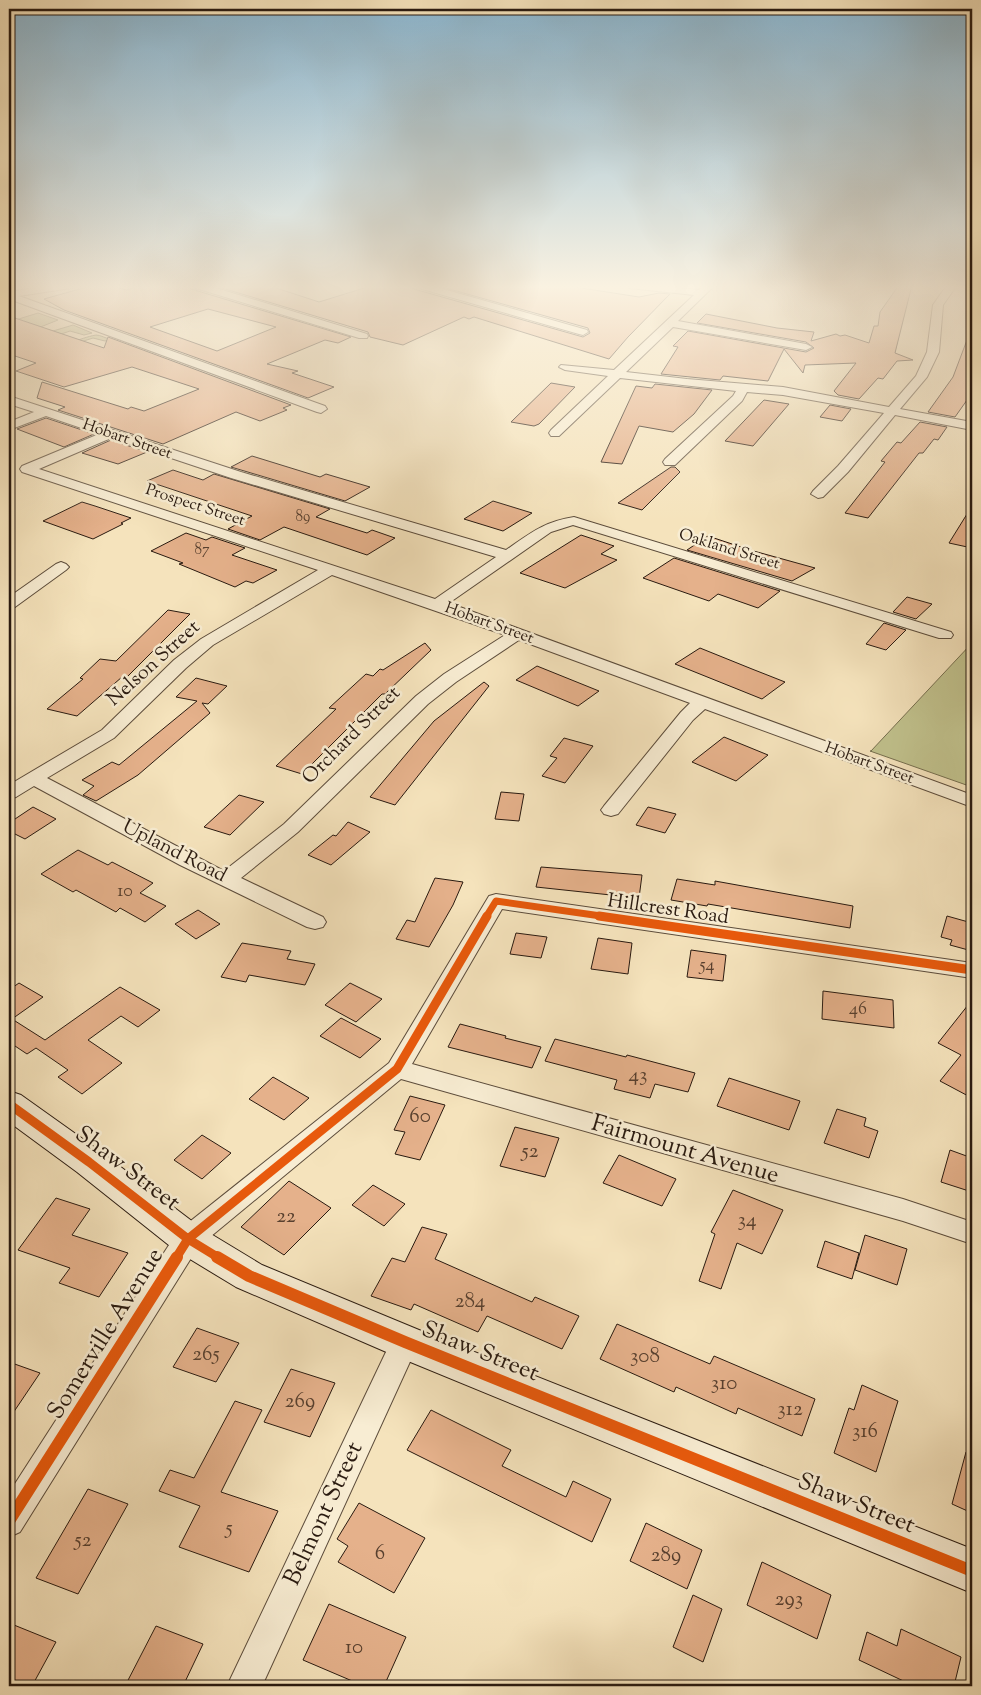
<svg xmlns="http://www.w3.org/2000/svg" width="981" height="1695" viewBox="0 0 981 1695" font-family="'Sorts Mill Goudy',serif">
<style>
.green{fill:#c1c28d;stroke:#756e4e}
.building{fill:#e5b18b;stroke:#291a10;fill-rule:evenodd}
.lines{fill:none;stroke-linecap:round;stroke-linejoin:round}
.street-casing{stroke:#5c4c3b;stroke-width:2}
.secondary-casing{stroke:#291a10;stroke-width:2}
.street{fill:#f8edd3;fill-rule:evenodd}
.secondary{fill:#f8edd3;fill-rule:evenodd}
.rail{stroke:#291a10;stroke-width:2;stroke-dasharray:5 5;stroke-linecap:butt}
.cycleway-far2-casing{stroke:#f8edd3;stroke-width:10}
.cycleway-far1-casing{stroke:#f8edd3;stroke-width:12}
.cycleway-casing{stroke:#f8edd3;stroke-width:15}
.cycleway-far2{stroke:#e8590c;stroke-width:7}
.cycleway-far1{stroke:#e8590c;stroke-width:9}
.cycleway{stroke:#e8590c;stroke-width:12}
.labels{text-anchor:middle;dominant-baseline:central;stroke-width:5;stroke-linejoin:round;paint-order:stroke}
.far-number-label{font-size:15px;fill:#58402f}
.far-street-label{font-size:16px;fill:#291a10;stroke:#f8edd3}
.number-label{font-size:18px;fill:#58402f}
.street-label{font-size:20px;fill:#291a10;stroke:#f8edd3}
.near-number-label{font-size:21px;fill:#58402f}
.near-street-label{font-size:24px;fill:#291a10;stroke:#f8edd3}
</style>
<rect width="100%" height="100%" fill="#f5e3bc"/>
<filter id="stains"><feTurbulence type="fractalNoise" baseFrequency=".004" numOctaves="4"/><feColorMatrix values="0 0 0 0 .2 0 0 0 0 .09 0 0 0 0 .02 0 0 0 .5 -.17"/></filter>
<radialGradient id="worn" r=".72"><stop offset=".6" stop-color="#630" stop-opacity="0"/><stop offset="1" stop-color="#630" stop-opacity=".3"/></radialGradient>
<!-- green -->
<path class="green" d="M38 313 58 320 33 330 43 334 73 325 92 333 84 335 70 331 47 339 51 340 46 343C64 349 78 338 96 335 100 335 106 338 111 340L105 341 93 338 71 345 84 350H92L57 364 10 348 20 344 9 339V322Z
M972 643V787L870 751H871Z"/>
<!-- building -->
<path class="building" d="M94 285H108L126 290 145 285H189L191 289 351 337 338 343 325 340 267 364 298 371 292 373 334 387 308 398 64 310 44 299ZM208 309 276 327 217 351 150 327Z
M212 285H267L319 302 374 285H412L414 289 583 337 590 333 588 328 435 285H562L639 297 659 293 670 294 628 337 609 359 474 317 469 319 464 317 403 345 370 337 368 332Z
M899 285H912L895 353 913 360 897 361 883 379 878 378 859 399 838 395 834 391 856 363 805 365 803 373 784 349 768 381 723 376 720 380 661 374 678 347 673 346 688 331 806 352 814 348 806 342 697 323 706 314 777 328 814 332 811 341 836 334 840 336 845 335 869 343 874 326H878L880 312Z
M9 316 104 348 108 337 291 405 283 408 287 410 260 421 236 412 163 444 58 410 65 407 37 398 42 382 128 409 131 407 144 411 199 389 132 367 64 387 16 371 36 363 9 354Z
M970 332 972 333V393L955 417 928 412 953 377Z
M551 383 575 387 539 424 534 426 511 422Z
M655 384 712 390 694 414 673 432 639 426 622 464 601 462 636 386 652 388Z
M764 400 789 404 753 446 725 441Z
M830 405 851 409 842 421 820 417Z
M46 418 94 434 64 447 17 429Z
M920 422 947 427 938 440 934 439 923 453H919L868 518 845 513 885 462 881 461 897 442 901 443Z
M111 440 147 452 118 464 82 453Z
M252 456 320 477 326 474 370 487 345 501 231 467Z
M671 467H675L680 472 642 510 618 503Z
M173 470 203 480 214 474 330 509 316 517 367 533 372 530 395 538 367 555 284 527 260 540 228 529 252 516 147 481Z
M493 501 532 513 503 531 464 519Z
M82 502 95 506 131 518 121 523 123 524 93 539 43 521Z
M972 506V548L949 543Z
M186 533 206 540 212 537 245 548 232 555 277 570 253 583 246 581 235 587 179 564 183 563 151 551Z
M581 535 614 546 601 554 617 560 565 588 520 573Z
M708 536 750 550 815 568 792 581 687 550Z
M674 558 780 591 758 608 718 594 709 601 643 578Z
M907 597 932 604 916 619 893 612Z
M168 610 190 614 127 677H122L77 716 47 709 83 679 80 678 100 659 116 661Z
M884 623 906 630 886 650 866 644Z
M425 643 431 650 385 694H382L302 774 276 766 336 709 329 708 366 674 373 676 380 669 383 670Z
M700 648 752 669 785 682 762 699 675 664Z
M537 666 599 691 578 706 516 680Z
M196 678 227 686 208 704 202 703 210 713 138 775 96 801 83 795 94 786 82 780 112 762 119 765 197 701 176 697Z
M484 682 489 686 395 805 370 797 434 721Z
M724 737 768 755 736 781 692 762Z
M564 738 593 746 565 783 542 776 557 758 550 756Z
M501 792 524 794 519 821 495 819Z
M239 795 264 802 230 835 204 827Z
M33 807 56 819 25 839 9 831V823Z
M648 807 676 814 665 833 636 825Z
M348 822 370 832 331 865 308 855 333 835 336 836Z
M78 850 108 865 112 862 153 883 140 893 166 906 145 922 120 908 116 912 76 890 73 892 41 874Z
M541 867 642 875 639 898 536 887Z
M435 878 463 882 453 905 429 947 396 939 407 920 415 922Z
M677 879 715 885V881L853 906 850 928 708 904 707 906 671 900Z
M198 910 220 924 196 939 175 924Z
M947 916 972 923V951L950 945 952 940 941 937Z
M516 933 547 937 541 958 510 954Z
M598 938 632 943 628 974 591 969Z
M242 943 291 951 287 959 315 964 305 985 249 975 246 982 221 977Z
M691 950 726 955 723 981 687 977Z
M19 983 43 997 12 1019 45 1040 120 987 160 1010 138 1027 121 1016 88 1040 122 1063 82 1094 58 1077 68 1070 36 1048 27 1054 9 1042V990Z
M350 983 382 999 356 1022 325 1005Z
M823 991 893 1000 894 1028 822 1019Z
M972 1000V1098L940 1081 961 1055 938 1043Z
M341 1018 381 1039 360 1058 320 1036Z
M460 1024 506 1036 505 1038 541 1047 532 1068 448 1047Z
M555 1039 626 1057 627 1055 695 1073 688 1092 655 1084 650 1098 614 1089 617 1080 545 1061Z
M273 1077 309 1098 284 1120 249 1099Z
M729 1078 800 1101 789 1130 717 1106Z
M410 1096 445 1105 420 1160 395 1154 405 1132 394 1130Z
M837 1109 866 1118 864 1126 878 1131 869 1158 824 1143Z
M515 1127 559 1138 545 1177 500 1166Z
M202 1135 231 1153 202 1179 174 1160Z
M950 1150 972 1158V1192L941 1182Z
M619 1155 676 1179 662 1206 603 1183Z
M289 1181 331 1208 284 1255 241 1227Z
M373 1185 405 1204 384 1226 352 1205Z
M733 1190 783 1210 762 1254 737 1243 721 1289 699 1281 715 1234 711 1232Z
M56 1198 90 1209 72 1235 128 1253 99 1297 59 1283 70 1268 18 1250Z
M422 1227 447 1234 435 1259 532 1302 535 1297 579 1316 562 1349 487 1316 478 1332 414 1304 411 1310 371 1296 392 1258 405 1262Z
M865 1235 907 1249 897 1285 855 1270Z
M825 1241 859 1253 852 1279 817 1267Z
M617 1324 710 1364 714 1356 815 1399 802 1436 738 1408 736 1414 676 1387 674 1392 600 1359Z
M197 1328 239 1343 216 1382 173 1367Z
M9 1362 40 1373 9 1419Z
M291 1369 335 1383 310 1437 264 1422Z
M862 1385 898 1401 876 1472 834 1453 849 1408 854 1410Z
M235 1401 262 1410 221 1492 278 1511 249 1572 179 1547 200 1506 159 1491 170 1470 194 1478Z
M431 1410 511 1450 502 1466 566 1497 573 1481 611 1499 592 1542 407 1450Z
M966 1452H972V1513L952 1504Z
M88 1489 128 1504 78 1594 36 1578Z
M359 1503 425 1538 394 1593 338 1562 348 1546 337 1539Z
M646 1523 702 1550 687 1589 630 1561Z
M762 1562 831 1595 817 1639 747 1605Z
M693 1595 722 1609 703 1662 673 1647Z
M329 1604 406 1637 384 1686H364L303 1660Z
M9 1623 56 1642 32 1686H9Z
M156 1626 203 1644 183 1686H125Z
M901 1629 961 1657 954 1686H914L859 1660 867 1632 897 1646Z"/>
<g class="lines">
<!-- street casing -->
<g class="street-casing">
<path id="street" d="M54 285H76L71 288 19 296 325 406 327 409 321 413 317 412 9 299V292Z
M191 285H206L367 334 368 336 367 338H359L192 287Z
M414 285H429L587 330 588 332 583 335 579 334 415 287Z
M624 285H654L699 290 704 285H715L678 321 806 344 812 347 806 350 673 327 626 372 687 379 783 387 889 407 916 376 927 352 933 305 947 285H957L943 305 939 352 927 377 900 409 972 422V430L895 415 848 472 823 497 818 498 811 494 813 491 838 466 884 413 783 395 747 392 742 401 675 465H665L663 462 665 459 733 396 736 391 620 378 559 436H551L549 433 551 430 608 376 565 370 559 367 561 365 614 370 694 295 629 288Z
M9 396 241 472 506 550C531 533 543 522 574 517L951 632 953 635 951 638H939L573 525 551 532 449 603 972 795V807L705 709 693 720 618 814 611 816 604 814 601 810 604 806 681 712 690 703 519 640 456 682 428 704 298 832 241 878 323 917 326 922 323 927 315 929 307 927 180 865 34 786 16 797 9 799V785L102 730 174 660 201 639 318 570 22 472 20 469 22 466 99 434 46 416 9 430V422L34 412 9 404ZM111 438 231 478 496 557 435 599 39 469ZM332 575 505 635 444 674 416 696 284 824 224 871 47 778 114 738 186 668 213 645Z
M61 562 66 564 69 567 66 570 15 607 9 609V597L56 564Z
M496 894 972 963V978L502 909 412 1064 903 1199 972 1222V1244L903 1221 401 1079 198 1247 20 1532 9 1537V1493L178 1231 389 1063 486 901 489 896Z
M405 1329 415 1333 419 1342 262 1686H227L395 1333Z"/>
</g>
<!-- secondary casing -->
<g class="secondary-casing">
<path id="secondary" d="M9 1091 21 1095 101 1152 201 1228 262 1265 419 1330 972 1549V1593L391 1354 236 1287 175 1250 77 1172 9 1122Z"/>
</g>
<!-- street -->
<use href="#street" class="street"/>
<!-- secondary -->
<use href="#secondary" class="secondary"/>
<!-- rail -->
<path class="rail" d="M9 289 33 285"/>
<!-- cycleway-far2 casing -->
<g class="cycleway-far2-casing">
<path id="cycleway-far2" d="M486 917 496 901 608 917"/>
</g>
<!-- cycleway-far1 casing -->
<g class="cycleway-far1-casing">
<path id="cycleway-far1" d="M599 916 972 970
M9 1104 89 1162 188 1239 219 1258
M176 1258 188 1239 397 1069 487 916"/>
</g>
<!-- cycleway casing -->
<g class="cycleway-casing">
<path id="cycleway" d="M217 1257 249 1276 405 1342 972 1571
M9 1521 177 1257"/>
</g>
<!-- cycleway-far2 -->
<use href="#cycleway-far2" class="cycleway-far2"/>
<!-- cycleway-far1 -->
<use href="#cycleway-far1" class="cycleway-far1"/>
<!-- cycleway -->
<use href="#cycleway" class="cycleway"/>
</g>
<!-- sky -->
<linearGradient id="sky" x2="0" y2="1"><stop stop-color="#8ab8d4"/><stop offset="0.55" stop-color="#faf2e1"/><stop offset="1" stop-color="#faf2e1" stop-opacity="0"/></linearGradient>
<rect width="981" height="522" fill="url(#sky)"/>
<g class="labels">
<!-- far-number labels -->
<g class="far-number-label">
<text x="303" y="517">89</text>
<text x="202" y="550">87</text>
</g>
<!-- far-street labels -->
<g class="far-street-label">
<text transform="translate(127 440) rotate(19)">Hobart Street</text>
<text transform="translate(195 506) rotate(18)">Prospect Street</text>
<text transform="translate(729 550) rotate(17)">Oakland Street</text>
<text transform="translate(489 624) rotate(20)">Hobart Street</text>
<text transform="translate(869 764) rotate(20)">Hobart Street</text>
</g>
<!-- number labels -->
<g class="number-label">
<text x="125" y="892">10</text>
<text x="707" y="966">54</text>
<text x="858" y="1010">46</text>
</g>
<!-- street labels -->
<g class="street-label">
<text transform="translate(154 664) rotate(-42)">Nelson Street</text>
<text transform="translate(352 736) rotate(-45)">Orchard Street</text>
<text transform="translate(174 852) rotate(27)">Upland Road</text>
<text transform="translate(668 910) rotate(8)">Hillcrest Road</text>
</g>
<!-- near-number labels -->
<g class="near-number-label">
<text x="638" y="1076">43</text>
<text x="420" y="1117">60</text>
<text x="530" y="1152">52</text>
<text x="286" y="1217">22</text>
<text x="747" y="1221">34</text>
<text x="470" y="1302">284</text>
<text x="206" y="1355">265</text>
<text x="645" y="1357">308</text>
<text x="724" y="1384">310</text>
<text x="300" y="1402">269</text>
<text x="790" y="1410">312</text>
<text x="865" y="1432">316</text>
<text x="229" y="1529">5</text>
<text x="83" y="1541">52</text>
<text x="380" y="1554">6</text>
<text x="666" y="1556">289</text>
<text x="789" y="1600">293</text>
<text x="354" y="1648">10</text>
</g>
<!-- near-street labels -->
<g class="near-street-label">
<text transform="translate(685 1150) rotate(16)">Fairmount Avenue</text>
<text transform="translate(127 1169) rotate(37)">Shaw Street</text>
<text transform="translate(106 1334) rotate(-58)">Somerville Avenue</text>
<text transform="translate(480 1352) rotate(22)">Shaw Street</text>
<text transform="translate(856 1504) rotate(22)">Shaw Street</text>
<text transform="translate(324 1514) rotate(-65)">Belmont Street</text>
</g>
</g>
<!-- margin -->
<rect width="981" height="1695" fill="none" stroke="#f5e3bc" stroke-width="30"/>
<rect x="10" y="10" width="961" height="1675" fill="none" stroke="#291a10" stroke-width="2.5"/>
<rect x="15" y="15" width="951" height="1665" fill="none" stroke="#291a10"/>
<rect width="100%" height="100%" filter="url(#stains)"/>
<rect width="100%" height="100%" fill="url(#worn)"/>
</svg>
